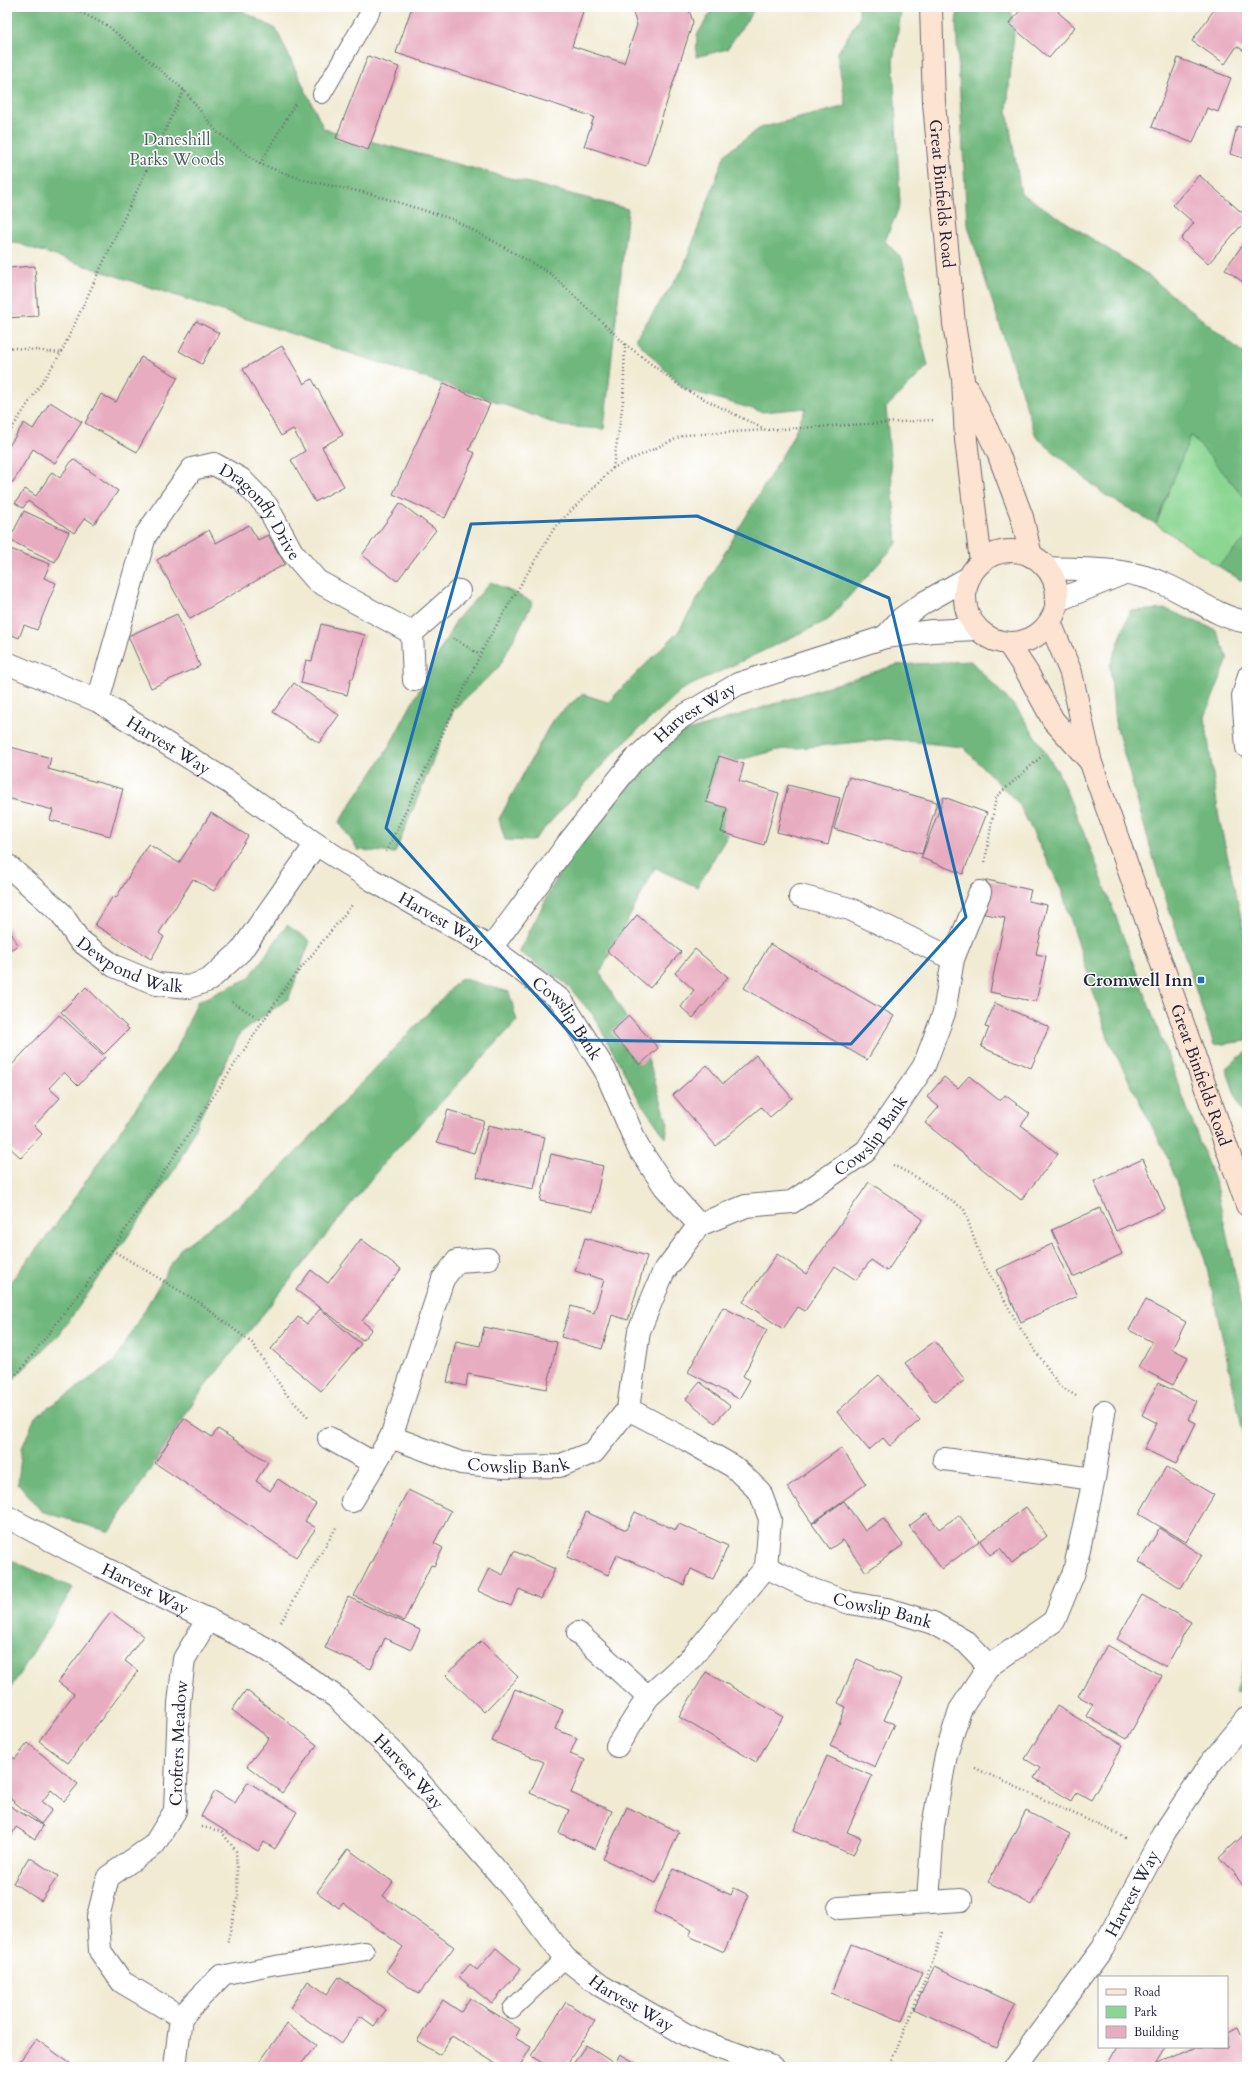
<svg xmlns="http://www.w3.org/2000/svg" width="1254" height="2074" viewBox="0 0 1254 2074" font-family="Cardo,serif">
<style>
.green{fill:#8bd693;stroke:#567c67}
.forest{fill:#70b77d;stroke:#496c5c}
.building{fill:#e8acc0}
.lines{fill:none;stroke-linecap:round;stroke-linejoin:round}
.lane-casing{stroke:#6a6871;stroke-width:20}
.street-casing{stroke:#6a6871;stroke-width:24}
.secondary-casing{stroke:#6a6871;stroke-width:24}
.path{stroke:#6a6871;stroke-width:2.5;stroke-dasharray:1 3;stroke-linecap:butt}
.lane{stroke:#fff;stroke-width:18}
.street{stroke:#fff;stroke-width:22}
.secondary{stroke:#fde3d1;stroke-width:22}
.marked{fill:none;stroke:#1f6fb2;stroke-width:3;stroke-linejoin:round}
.poi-dot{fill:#1f6fb2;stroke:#fff;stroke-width:1.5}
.labels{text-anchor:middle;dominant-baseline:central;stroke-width:3;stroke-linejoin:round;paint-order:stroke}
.park-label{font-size:17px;fill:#47615a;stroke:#fff}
.street-label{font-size:17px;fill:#22223b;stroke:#fff}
.poi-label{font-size:17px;font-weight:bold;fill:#22223b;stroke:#fff;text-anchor:end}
</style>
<rect width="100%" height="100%" fill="#fff"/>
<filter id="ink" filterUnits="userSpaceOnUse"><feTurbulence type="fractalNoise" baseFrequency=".025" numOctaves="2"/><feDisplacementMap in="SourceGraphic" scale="8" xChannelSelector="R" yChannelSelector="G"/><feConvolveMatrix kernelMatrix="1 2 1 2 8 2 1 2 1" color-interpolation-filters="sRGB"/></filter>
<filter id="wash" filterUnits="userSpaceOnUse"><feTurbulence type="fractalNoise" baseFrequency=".012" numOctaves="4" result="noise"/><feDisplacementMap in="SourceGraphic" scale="16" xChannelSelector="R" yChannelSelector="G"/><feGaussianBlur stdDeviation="0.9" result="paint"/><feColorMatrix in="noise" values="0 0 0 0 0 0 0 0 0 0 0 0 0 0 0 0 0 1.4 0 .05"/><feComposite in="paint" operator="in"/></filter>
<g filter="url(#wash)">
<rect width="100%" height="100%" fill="#f1ebd4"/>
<!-- green -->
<path class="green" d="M1191 434 1247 500V537L1218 566 1156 524Z"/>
<!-- forest -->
<path class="forest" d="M7 7H235L276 29 324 129 628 209 604 429 561 426 492 400 7 240Z
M714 7H756L727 49 696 57 697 35Z
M859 7H902L893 61 900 205 885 241 902 259 928 366 886 408 897 543 828 620 683 689 619 747 533 841 505 840 499 819 553 719 582 694 608 702 678 632 790 442 806 408 763 412 684 389 635 339 683 269 725 154 760 128 846 106 837 54 859 18Z
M958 7H1011L1014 34 1007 110 1021 193 1145 273 1247 356V500L1191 435 1156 524 1105 495 1036 437 967 223 956 24Z
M1247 537V584L1218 566Z
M491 582 533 602 499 667 454 709 395 853 358 850 339 822 386 752 457 619Z
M1166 609 1216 630 1228 659 1205 717 1219 818 1247 945V1041L1214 1045 1159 878 1115 722 1110 666 1130 611Z
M971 661 1018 710 1058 772 1091 850 1216 1186 1247 1329V1449L1205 1259 1167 1156 1109 1041 1061 889 1019 804 963 747 888 739 778 750 735 761 724 789 729 833 697 887 655 868 600 973 646 1052 668 1124 666 1138 641 1103 593 1015 565 983 519 952 566 860 630 784 679 734 896 665Z
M287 925 310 941 289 998 240 1033 177 1166 59 1335 7 1385V1286L55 1226 177 1048 197 1002 249 978Z
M461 978 509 992 517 1021 383 1164 196 1398 110 1532 41 1511 18 1483 22 1448 35 1417 115 1361 180 1249 260 1190Z
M1247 1051V1129L1226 1068Z
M7 1558 73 1588 7 1694Z
M1247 1652V1694H1246L1236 1691Z"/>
<g id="blocks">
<!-- building -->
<path class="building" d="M412 7H567L583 12 572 46 624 63 637 25 631 7H688L693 22 646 166 584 146 594 117 396 53Z
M1023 7H1062L1058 12 1075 27 1049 58 1009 24Z
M1216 7H1247V53L1237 46 1225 64 1192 41Z
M368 56 399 67 368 150 336 138Z
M1178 58 1231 78 1218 112 1207 108 1193 143 1152 127Z
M1237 126 1247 129V159L1230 154Z
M1199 175 1247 217V219L1208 264 1181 239 1194 223 1173 205Z
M1247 239V285L1225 269Z
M35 266 38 316 7 318V268Z
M196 321 219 333 202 364 179 351Z
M282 346 304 384 312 379 343 435 322 447 344 486 315 502 291 460 305 451 293 429 281 436 243 369Z
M141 357 178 377 137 452 85 423 101 394 116 402Z
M444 383 490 404 469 450 475 453 445 518 393 494Z
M50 402 82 422 55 463 33 449 13 482 7 479V449L24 423 33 429Z
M73 459 118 491 94 524 85 518 74 533 28 501 23 508 15 503 25 489 36 496 52 472 60 478Z
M400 503 436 530 397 581 362 555Z
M24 511 69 532 55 562 9 540Z
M249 525 258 540 268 535 285 564 190 619 157 560 209 530 216 543Z
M8 548 50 564 44 578 56 583 37 630 24 625 19 638 7 633Z
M177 614 200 666 151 688 128 636Z
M321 624 365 635 353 679 351 678 347 695 301 683 306 660 312 661Z
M294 683 339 715 319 743 273 712Z
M7 746 51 758 48 769 123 789 110 836 50 820 53 810 7 798Z
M719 756 744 764 739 781 779 793 764 845 721 832 727 808 706 802Z
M849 777 937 802 922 854 834 829Z
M788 785 840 798 828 845 777 832Z
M944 797 987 813 963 874 921 858Z
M211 813 248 836 214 891 193 879 159 933 164 937 151 959 95 925 113 896 116 898 148 844 179 863Z
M987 880 1031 890 1028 901 1047 905 1036 954 1046 956 1036 1002 990 992 1005 918 980 913Z
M637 915 681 952 650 988 607 951Z
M7 926 18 945 7 952Z
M770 944 894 1016 867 1060 744 988Z
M695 949 728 977 693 1018 681 1007 694 990 675 973Z
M86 987 129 1029 104 1054 61 1012Z
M995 1003 1049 1027 1031 1068 981 1047 989 1028 985 1027Z
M59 1015 105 1057 78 1086 64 1072 49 1088 60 1098 34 1126 42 1134 21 1158 7 1145V1090L11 1085 7 1081V1070Z
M629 1016 658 1048 640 1065 611 1032Z
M756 1055 792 1098 770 1117 761 1107 716 1146 673 1095 707 1065 723 1084Z
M969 1076 1000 1101 1005 1095 1030 1114 1021 1125 1058 1154 1021 1200 925 1123 939 1107 927 1097 944 1077 958 1088Z
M448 1110 484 1121 474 1153 437 1142Z
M488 1125 545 1137 534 1189 477 1177Z
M551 1154 603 1166 593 1212 540 1201Z
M1143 1159 1165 1209 1116 1231 1094 1181Z
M869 1182 923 1219 887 1271 871 1260 856 1280 835 1266 805 1311 798 1307 783 1329 743 1302 777 1254 806 1274Z
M1100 1208 1122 1254 1073 1277 1052 1230Z
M585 1238 647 1256 628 1320 612 1315 602 1349 561 1337 571 1306 594 1313 604 1280 575 1271Z
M361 1239 401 1269 362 1321 372 1329 363 1340 296 1290 311 1270 328 1283Z
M1052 1244 1077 1296 1021 1322 997 1270Z
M1146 1300 1186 1322 1172 1349 1188 1357 1173 1385 1138 1367 1152 1342 1129 1330Z
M723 1307 767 1330 743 1376 750 1380 739 1399 688 1372Z
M320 1309 361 1344 321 1391 271 1349 298 1317 307 1324Z
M484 1327 557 1342 547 1389 468 1374 466 1386 447 1382 456 1341 480 1346Z
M935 1341 965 1380 935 1402 905 1363Z
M879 1375 920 1420 890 1446 883 1438 869 1450 837 1412Z
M700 1382 730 1406 715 1423 686 1399Z
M1158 1383 1196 1401 1188 1419 1196 1423 1176 1464 1144 1449 1157 1423 1142 1415Z
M184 1418 212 1437 218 1429 268 1462 256 1481 270 1491 278 1479 316 1504 305 1521 316 1528 296 1557 155 1463Z
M841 1448 866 1484 812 1523 787 1487Z
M1166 1467 1214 1495 1186 1542 1139 1514Z
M408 1490 451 1511 434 1543 443 1548 434 1566 431 1565 404 1621 354 1596Z
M844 1501 865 1531 883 1518 903 1545 866 1572 843 1540 830 1549 812 1524Z
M1026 1507 1047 1536 1012 1563 1000 1548 990 1555 980 1541Z
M586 1512 626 1530 635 1512 676 1530 679 1524 728 1546 713 1579 691 1569 684 1585 617 1555 608 1575 567 1557Z
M927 1513 939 1529 959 1515 979 1541 942 1569 909 1526Z
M1160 1528 1202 1555 1181 1588 1139 1562Z
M514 1551 555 1569 541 1599 519 1589 511 1606 478 1591 489 1568 503 1575Z
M1142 1595 1191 1622 1166 1667 1117 1639Z
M348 1597 420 1630 411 1650 385 1638 371 1669 325 1648Z
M111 1612 143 1636 125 1661 138 1671 68 1763 39 1741 74 1694 58 1682Z
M481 1641 518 1677 484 1712 446 1675Z
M1107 1645 1162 1676 1127 1739 1086 1716 1093 1704 1078 1696Z
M857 1659 902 1679 884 1720 894 1724 875 1767 830 1746 846 1707 838 1703Z
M706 1672 783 1717 756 1762 679 1717Z
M515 1689 563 1710 555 1729 577 1738 570 1754 585 1760 571 1793 612 1811 595 1849 559 1833 569 1810 530 1793 544 1762 492 1741Z
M246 1690 317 1745 282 1793 247 1766 269 1738 232 1710Z
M1057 1706 1123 1745 1091 1800 1077 1792 1072 1801 1034 1778 1040 1768 1025 1759Z
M28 1743 78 1784 64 1801 51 1790 42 1802 52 1810 41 1824 7 1796V1752L15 1759Z
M827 1756 872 1776 847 1832 861 1838 853 1855 794 1830Z
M248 1782 297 1812 275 1849 264 1842 258 1851 201 1816 215 1791 235 1803Z
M7 1804 43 1826 35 1839 16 1827 7 1843Z
M627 1807 679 1832 656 1883 603 1859Z
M1026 1811 1070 1834 1032 1905 988 1882Z
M1247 1832V1889L1219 1858Z
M348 1849 393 1882 383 1896 454 1947 419 1994 386 1971 403 1947 343 1903 339 1908 317 1892Z
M29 1857 58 1876 41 1901 13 1883Z
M673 1869 731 1895 734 1888 749 1895 724 1952 689 1936 692 1930 654 1912Z
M851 1944 922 1972 902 2021 831 1993Z
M496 1948 521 1969 492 2004 459 1977 470 1964 477 1970Z
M934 1967 1015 2004 996 2047 914 2009Z
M339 1977 386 2010 374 2026 360 2016 341 2044 290 2008 308 1981 327 1994Z
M1247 1978V1991H1246L1243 1979Z
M470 1998 520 2029 515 2038 531 2047 519 2067H501L452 2036 440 2055 417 2041 443 2000 461 2012Z
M566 2002 595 2021 565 2067H549L531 2056Z
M287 2024 316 2045 299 2067H256Z
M1238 2027 1247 2047V2064L1242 2067H1158L1157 2064 1194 2047H1227V2032Z
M36 2039 75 2067H20L17 2065Z
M586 2045 612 2062 609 2067H571Z
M1117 2047H1166L1154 2067H1105Z
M620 2054 643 2067H613Z"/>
</g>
</g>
<g filter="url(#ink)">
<use href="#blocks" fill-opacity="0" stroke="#6a6871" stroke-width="1"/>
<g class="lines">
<!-- lane casing -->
<g class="lane-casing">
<path id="lane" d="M322 94 373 7
M1245 748 1241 696 1247 675
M221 1976 276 1965 365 1951
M512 2009 565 1958"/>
</g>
<!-- street casing -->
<g class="street-casing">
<g id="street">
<path d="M1047 568C1086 570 1128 567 1164 584 1193 596 1216 617 1247 622"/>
<path d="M1056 601 1122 574"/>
<path d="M885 637 902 618 925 602 968 578"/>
<path id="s1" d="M7 663 98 701 230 783 316 844 372 880 491 948 561 1000 605 1070 638 1147 665 1187 699 1225"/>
<path d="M414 680 412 633 459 591"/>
<path id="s2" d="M98 701 145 536 192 469 214 464 241 479 267 506 292 552 317 581 412 633"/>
<path id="s3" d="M7 865 61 913 79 940 114 966 157 984 189 987 209 980 241 951 316 844"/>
<path d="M800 896 850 909 953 959"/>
<path id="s4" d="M491 948 569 842 633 761 677 720 738 684 885 637 932 631 977 629"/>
<path id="s5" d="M391 1437 461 1463 505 1467 559 1466 594 1452 628 1409 639 1331 663 1273 699 1225 746 1206 792 1202 866 1151 924 1066 944 1013 953 959 980 892"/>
<path d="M329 1438 375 1464"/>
<path d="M944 1459 1094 1479"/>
<path d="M352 1501 391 1437 443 1279 457 1261 488 1259"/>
<path id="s6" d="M7 1517 98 1565 265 1648 336 1697 394 1753 510 1886 565 1958 601 1986 692 2038 773 2067"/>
<path id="s7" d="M766 1567 813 1590 850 1603 887 1609 933 1623 966 1642 989 1666"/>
<path d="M578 1633 648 1697"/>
<path d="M617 1746 648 1697 692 1657 766 1567 770 1519 760 1492 734 1467 687 1440 628 1409"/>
<path d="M928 1902 933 1826 946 1755 960 1710 989 1666 1054 1621 1074 1572 1094 1479 1104 1412"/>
<path d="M839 1908 961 1900"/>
<path id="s8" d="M181 2017 122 1982 100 1951 98 1917 108 1877 154 1845 175 1811 179 1703 184 1659 208 1619"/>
<path d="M175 2067 181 2017 221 1976"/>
<path id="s9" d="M1015 2067 1103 1948 1164 1833 1210 1764 1247 1719"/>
</g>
</g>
<!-- secondary casing -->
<g class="secondary-casing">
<g id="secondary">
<path id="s10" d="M931 7 934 103 954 324 963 379 966 440 981 562"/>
<path d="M968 389 998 453 1022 517 1031 556"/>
<circle cx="1011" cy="597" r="46"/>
<path id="s11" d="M1050 622 1071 673 1091 763 1247 1205"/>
<path d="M1008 643 1027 672 1053 720 1089 760"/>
</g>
</g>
<!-- path -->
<path class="path" d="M70 7 108 26 184 90 217 132 260 164 304 180 371 194 452 219 495 242 551 274 625 344 684 389 766 430 934 420
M260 164 295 104
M625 344 623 402 613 468 684 435 765 430
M7 347 61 353
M7 436 61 353 184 90
M453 638 480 655
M386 852 486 643 555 527 613 468
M985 862 996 797 1043 755
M232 1002 262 1020
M893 1165 916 1177 964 1209 981 1259 1023 1333 1060 1386 1078 1397
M112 1250 200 1303 252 1343 286 1394 308 1417
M7 1382 20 1371 112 1250 285 988 352 905
M281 1622 337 1526
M975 1768 1127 1838
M202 1827 221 1831 236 1851 238 1896 227 1945
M889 2067 936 1953 942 1932"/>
<!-- lane -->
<use href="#lane" class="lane"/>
<!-- street -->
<use href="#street" class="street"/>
<!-- secondary -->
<use href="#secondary" class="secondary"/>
</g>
</g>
<!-- marked area -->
<path class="marked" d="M697 516 889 598 966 917 851 1044 576 1040 386 828 471 524Z"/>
<!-- markers -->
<rect class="poi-dot" x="1197" y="976" width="8" height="8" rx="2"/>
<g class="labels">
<!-- park labels -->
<g class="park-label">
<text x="177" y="139">Daneshill<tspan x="177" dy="20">Parks Woods</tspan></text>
</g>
<!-- street labels -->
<g class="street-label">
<text stroke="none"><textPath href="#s10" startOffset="187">Great Binfields Road</textPath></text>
<text stroke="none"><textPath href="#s2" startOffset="344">Dragonfly Drive</textPath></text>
<text stroke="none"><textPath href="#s4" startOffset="314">Harvest Way</textPath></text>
<text stroke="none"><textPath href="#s1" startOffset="182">Harvest Way</textPath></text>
<text stroke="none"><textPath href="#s1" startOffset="506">Harvest Way</textPath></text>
<text stroke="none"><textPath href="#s3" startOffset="163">Dewpond Walk</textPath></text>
<text stroke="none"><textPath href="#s1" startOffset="668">Cowslip Bank</textPath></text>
<text stroke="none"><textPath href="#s11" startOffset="478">Great Binfields Road</textPath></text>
<text stroke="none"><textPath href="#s5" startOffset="668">Cowslip Bank</textPath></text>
<text stroke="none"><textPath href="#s5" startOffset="132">Cowslip Bank</textPath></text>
<text stroke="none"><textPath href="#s6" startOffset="156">Harvest Way</textPath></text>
<text stroke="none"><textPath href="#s7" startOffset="125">Cowslip Bank</textPath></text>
<text stroke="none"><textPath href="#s8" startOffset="346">Crofters Meadow</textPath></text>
<text stroke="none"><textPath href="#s6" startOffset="480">Harvest Way</textPath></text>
<text stroke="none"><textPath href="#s9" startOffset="210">Harvest Way</textPath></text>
<text stroke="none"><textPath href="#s6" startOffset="804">Harvest Way</textPath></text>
</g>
<!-- poi labels -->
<g class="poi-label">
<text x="1193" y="980">Cromwell Inn</text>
</g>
</g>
<!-- margin -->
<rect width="1254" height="2074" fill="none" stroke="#fff" stroke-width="24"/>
<!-- legend -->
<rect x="1098" y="1976" width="130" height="72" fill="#ffffff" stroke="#a7a7b1"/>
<rect x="1106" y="1989" width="20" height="6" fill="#fde3d1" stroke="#a7a7b1"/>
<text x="1134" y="1996" font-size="12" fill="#22223b">Road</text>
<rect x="1106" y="2006" width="20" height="12" fill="#8bd693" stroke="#a7a7b1"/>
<text x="1134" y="2016" font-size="12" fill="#22223b">Park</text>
<rect x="1106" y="2026" width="20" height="12" fill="#e8acc0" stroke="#a7a7b1"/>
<text x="1134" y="2036" font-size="12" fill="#22223b">Building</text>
</svg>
